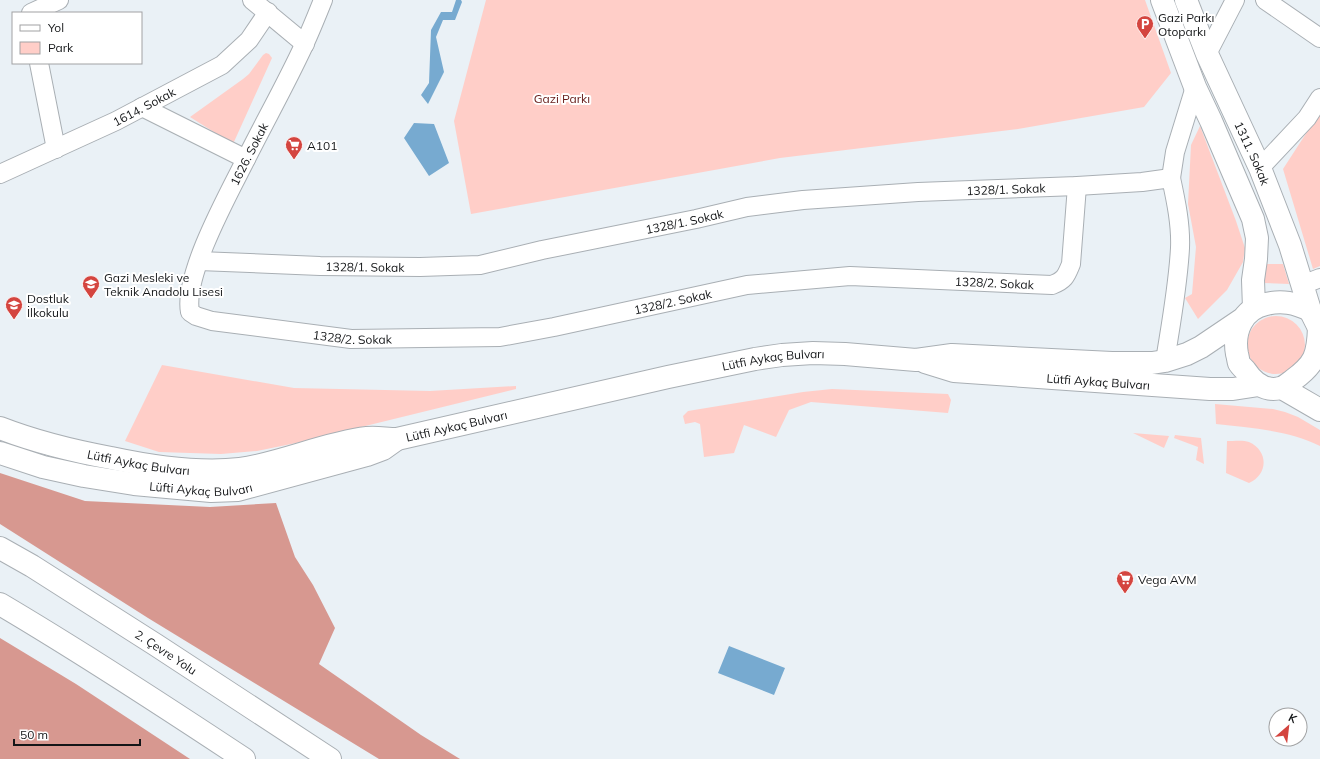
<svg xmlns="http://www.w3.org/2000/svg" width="1320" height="759" viewBox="0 0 1320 759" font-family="Mulish,sans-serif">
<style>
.green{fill:#ffcec8}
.forest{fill:#d79890}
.water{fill:#77aad0}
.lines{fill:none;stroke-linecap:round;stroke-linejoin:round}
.minor-casing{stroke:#a9afb4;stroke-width:20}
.major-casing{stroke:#a9afb4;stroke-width:24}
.highway-casing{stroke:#a9afb4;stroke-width:24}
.minor{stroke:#fff;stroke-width:18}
.major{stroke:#fff;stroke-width:22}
.highway{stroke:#fff;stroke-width:22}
.labels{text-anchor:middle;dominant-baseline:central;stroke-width:4;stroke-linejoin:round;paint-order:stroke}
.poi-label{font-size:12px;fill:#141618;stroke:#fff;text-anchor:start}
.park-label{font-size:12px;fill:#631815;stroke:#fff}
.street-label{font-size:12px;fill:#141618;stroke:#fff}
</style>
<rect width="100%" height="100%" fill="#eaf1f6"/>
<!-- green -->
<path class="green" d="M486 0H1145L1171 73 1144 107 1018 129 780 158 471 214 454 121Z
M266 53 269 54 272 58 233 144 190 117 243 79 249 74 263 55Z
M1320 112V266L1313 269 1283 169Z
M1200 126 1236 221 1245 248 1243 262 1227 290 1198 319 1185 298 1192 294 1196 247 1188 204 1191 145Z
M1267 264H1283L1289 284 1263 283Z
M1247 345a29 29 0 1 1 58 0a29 29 0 1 1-58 0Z
M162 365 294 388 430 391 516 386V389L296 443 257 451 221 454 159 452 125 441Z
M832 389 948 394 951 400 948 413 811 402 789 410 776 437 744 425 734 453 704 457 700 424 695 422 685 424 683 416 688 411 803 392Z
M1215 404 1273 409 1285 412 1298 417 1320 430V446C1288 430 1251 428 1216 424Z
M1133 433 1169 436 1164 448Z
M1175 435 1201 438 1204 464 1196 460 1198 447 1174 438Z
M1227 441C1234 441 1244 440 1249 442 1269 451 1268 475 1249 483L1226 473Z"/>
<!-- forest -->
<path class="forest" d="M0 473 85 501 210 507 276 503 295 557 313 585 335 628 319 664 421 735 460 759H379L148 618 0 524Z
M0 638 76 684 190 759H0Z"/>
<!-- water -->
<path class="water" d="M456 0H461L462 2 455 20H443L436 37 444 72 428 104 421 95 429 83 431 30 441 12H452Z
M414 123 434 124 449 163 429 176 404 138Z
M729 646 785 668 774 695 718 673Z"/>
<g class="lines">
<!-- minor casing -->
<g class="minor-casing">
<g id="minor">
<path d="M252 0 305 44"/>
<path id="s1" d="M323 0C317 15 311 30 304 45 286 84 265 121 246 159 229 193 183 275 190 312L196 316 212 321 351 339 500 337 554 327 747 285 850 276 1052 285C1065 280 1066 276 1071 264L1077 186"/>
<path d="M1265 0 1320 38"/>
<path d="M31 13 59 0"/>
<path d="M1207 54 1235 0"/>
<path d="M39 63 56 149"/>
<path d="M142 107 246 159"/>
<path d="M1260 168 1307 118 1320 98"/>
<path id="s2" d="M0 174 116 121 222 65 249 40 268 12"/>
<path d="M1171 178 1175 152 1195 87"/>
<path id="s3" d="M199 261 320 266 420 267 480 265 542 250 696 219 747 207 803 200 918 192 1077 186 1142 182 1171 178C1176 201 1181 225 1180 248 1178 286 1171 323 1165 361"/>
<path d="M1302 285 1320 278"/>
</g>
</g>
<!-- major casing -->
<g class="major-casing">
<g id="major">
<path d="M1162 0 1195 87 1211 121 1253 219 1257 238 1256 259 1253 280 1254 308"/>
<path id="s4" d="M1186 0 1207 54 1260 168 1290 245 1310 310 1320 330"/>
<path d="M1310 310C1295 303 1282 300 1266 304 1242 309 1233 332 1237 354 1238 357 1238 360 1239 363 1240 365 1243 368 1245 370 1253 382 1265 392 1280 388 1285 387 1289 383 1293 380 1315 364 1318 355 1319 328"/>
<path id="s5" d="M925 362 954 371 1210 389H1233L1259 385"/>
<path d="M1282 388 1320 410"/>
<path id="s6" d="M0 428C36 442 73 451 111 458 153 467 198 474 240 469 283 463 324 443 367 438 377 437 387 439 397 439L668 377 755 359 782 355 813 353 845 354 916 360 952 355 1112 363H1152L1165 361 1187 354 1201 347 1241 320"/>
<path id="s7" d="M0 453 43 467 84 476 134 484 211 491 238 490 249 487 367 455 383 449 397 439"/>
</g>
</g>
<!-- highway casing -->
<g class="highway-casing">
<g id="highway">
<path id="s8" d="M0 548 32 566 156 645 330 759"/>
<path d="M0 604C83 653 164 706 244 759"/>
</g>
</g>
<!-- minor -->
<use href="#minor" class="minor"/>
<!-- major -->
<use href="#major" class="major"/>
<!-- highway -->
<use href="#highway" class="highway"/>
</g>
<!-- icons -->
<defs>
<g id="parking-pin" transform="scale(0.9)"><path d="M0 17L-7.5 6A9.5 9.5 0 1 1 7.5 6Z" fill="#d4453f" stroke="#fff"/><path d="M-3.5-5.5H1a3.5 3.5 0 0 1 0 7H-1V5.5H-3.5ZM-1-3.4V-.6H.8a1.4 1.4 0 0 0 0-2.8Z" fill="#fff"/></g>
<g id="supermarket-pin" transform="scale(0.9)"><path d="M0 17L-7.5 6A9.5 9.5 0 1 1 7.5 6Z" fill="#d4453f" stroke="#fff"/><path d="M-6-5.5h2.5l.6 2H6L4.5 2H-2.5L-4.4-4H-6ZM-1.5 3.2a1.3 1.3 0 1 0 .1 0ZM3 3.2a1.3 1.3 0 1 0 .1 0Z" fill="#fff"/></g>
<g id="school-pin" transform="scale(0.9)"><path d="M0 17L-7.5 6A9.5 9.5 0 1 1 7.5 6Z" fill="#d4453f" stroke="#fff"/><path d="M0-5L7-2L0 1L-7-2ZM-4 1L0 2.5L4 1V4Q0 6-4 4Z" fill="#fff"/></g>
</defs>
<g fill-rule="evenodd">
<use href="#parking-pin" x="1145" y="24"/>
<use href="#supermarket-pin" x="294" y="145"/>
<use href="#school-pin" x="91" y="284"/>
<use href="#school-pin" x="14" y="305"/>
<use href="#supermarket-pin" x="1125" y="579"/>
</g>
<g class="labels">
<!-- poi labels -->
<g class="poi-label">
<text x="1158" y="17">Gazi Parkı<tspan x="1158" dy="14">Otoparkı</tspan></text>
<text x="307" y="145">A101</text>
<text x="104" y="277">Gazi Mesleki ve<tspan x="104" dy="14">Teknik Anadolu Lisesi</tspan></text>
<text x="27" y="298">Dostluk<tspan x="27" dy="14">İlkokulu</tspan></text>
<text x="1138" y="579">Vega AVM</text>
</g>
<!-- park labels -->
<g class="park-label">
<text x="562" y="98">Gazi Parkı</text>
</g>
<!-- street labels -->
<g class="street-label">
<text stroke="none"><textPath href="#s2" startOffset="159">1614. Sokak</textPath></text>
<text stroke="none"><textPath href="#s4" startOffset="167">1311. Sokak</textPath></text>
<text transform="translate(249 154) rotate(-63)">1626. Sokak</text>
<text stroke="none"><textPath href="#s3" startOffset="814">1328/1. Sokak</textPath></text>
<text stroke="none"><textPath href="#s3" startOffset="490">1328/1. Sokak</textPath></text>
<text stroke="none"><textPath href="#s3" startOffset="166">1328/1. Sokak</textPath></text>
<text stroke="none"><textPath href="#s1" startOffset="1155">1328/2. Sokak</textPath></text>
<text stroke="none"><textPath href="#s1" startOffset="831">1328/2. Sokak</textPath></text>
<text stroke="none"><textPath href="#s1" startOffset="507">1328/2. Sokak</textPath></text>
<text stroke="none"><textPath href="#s6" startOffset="791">Lütfi Aykaç Bulvarı</textPath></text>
<text stroke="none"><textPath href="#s5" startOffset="175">Lütfi Aykaç Bulvarı</textPath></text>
<text stroke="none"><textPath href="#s6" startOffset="467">Lütfi Aykaç Bulvarı</textPath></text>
<text stroke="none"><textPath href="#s6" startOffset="143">Lütfi Aykaç Bulvarı</textPath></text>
<text stroke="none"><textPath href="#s7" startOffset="205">Lüfti Aykaç Bulvarı</textPath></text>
<text stroke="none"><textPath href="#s8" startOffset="196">2. Çevre Yolu</textPath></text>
</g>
</g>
<!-- legend -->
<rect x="12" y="12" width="130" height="52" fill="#ffffff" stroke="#a1a2a3"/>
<rect x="20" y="25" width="20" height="6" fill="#ffffff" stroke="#a1a2a3"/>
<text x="48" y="32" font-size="12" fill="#141618">Yol</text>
<rect x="20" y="42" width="20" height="12" fill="#ffcec8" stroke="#a1a2a3"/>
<text x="48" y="52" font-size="12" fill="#141618">Park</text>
<!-- north arrow -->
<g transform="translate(1288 727) rotate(28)"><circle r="19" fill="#ffffff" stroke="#a1a2a3"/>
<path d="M0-3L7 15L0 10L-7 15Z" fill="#d4453f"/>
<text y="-6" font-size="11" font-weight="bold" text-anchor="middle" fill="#141618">K</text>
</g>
<!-- scale -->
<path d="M14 739v6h126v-6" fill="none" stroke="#141618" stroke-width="2"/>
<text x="20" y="739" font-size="12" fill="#141618" stroke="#ffffff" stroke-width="3" paint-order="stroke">50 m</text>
</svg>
